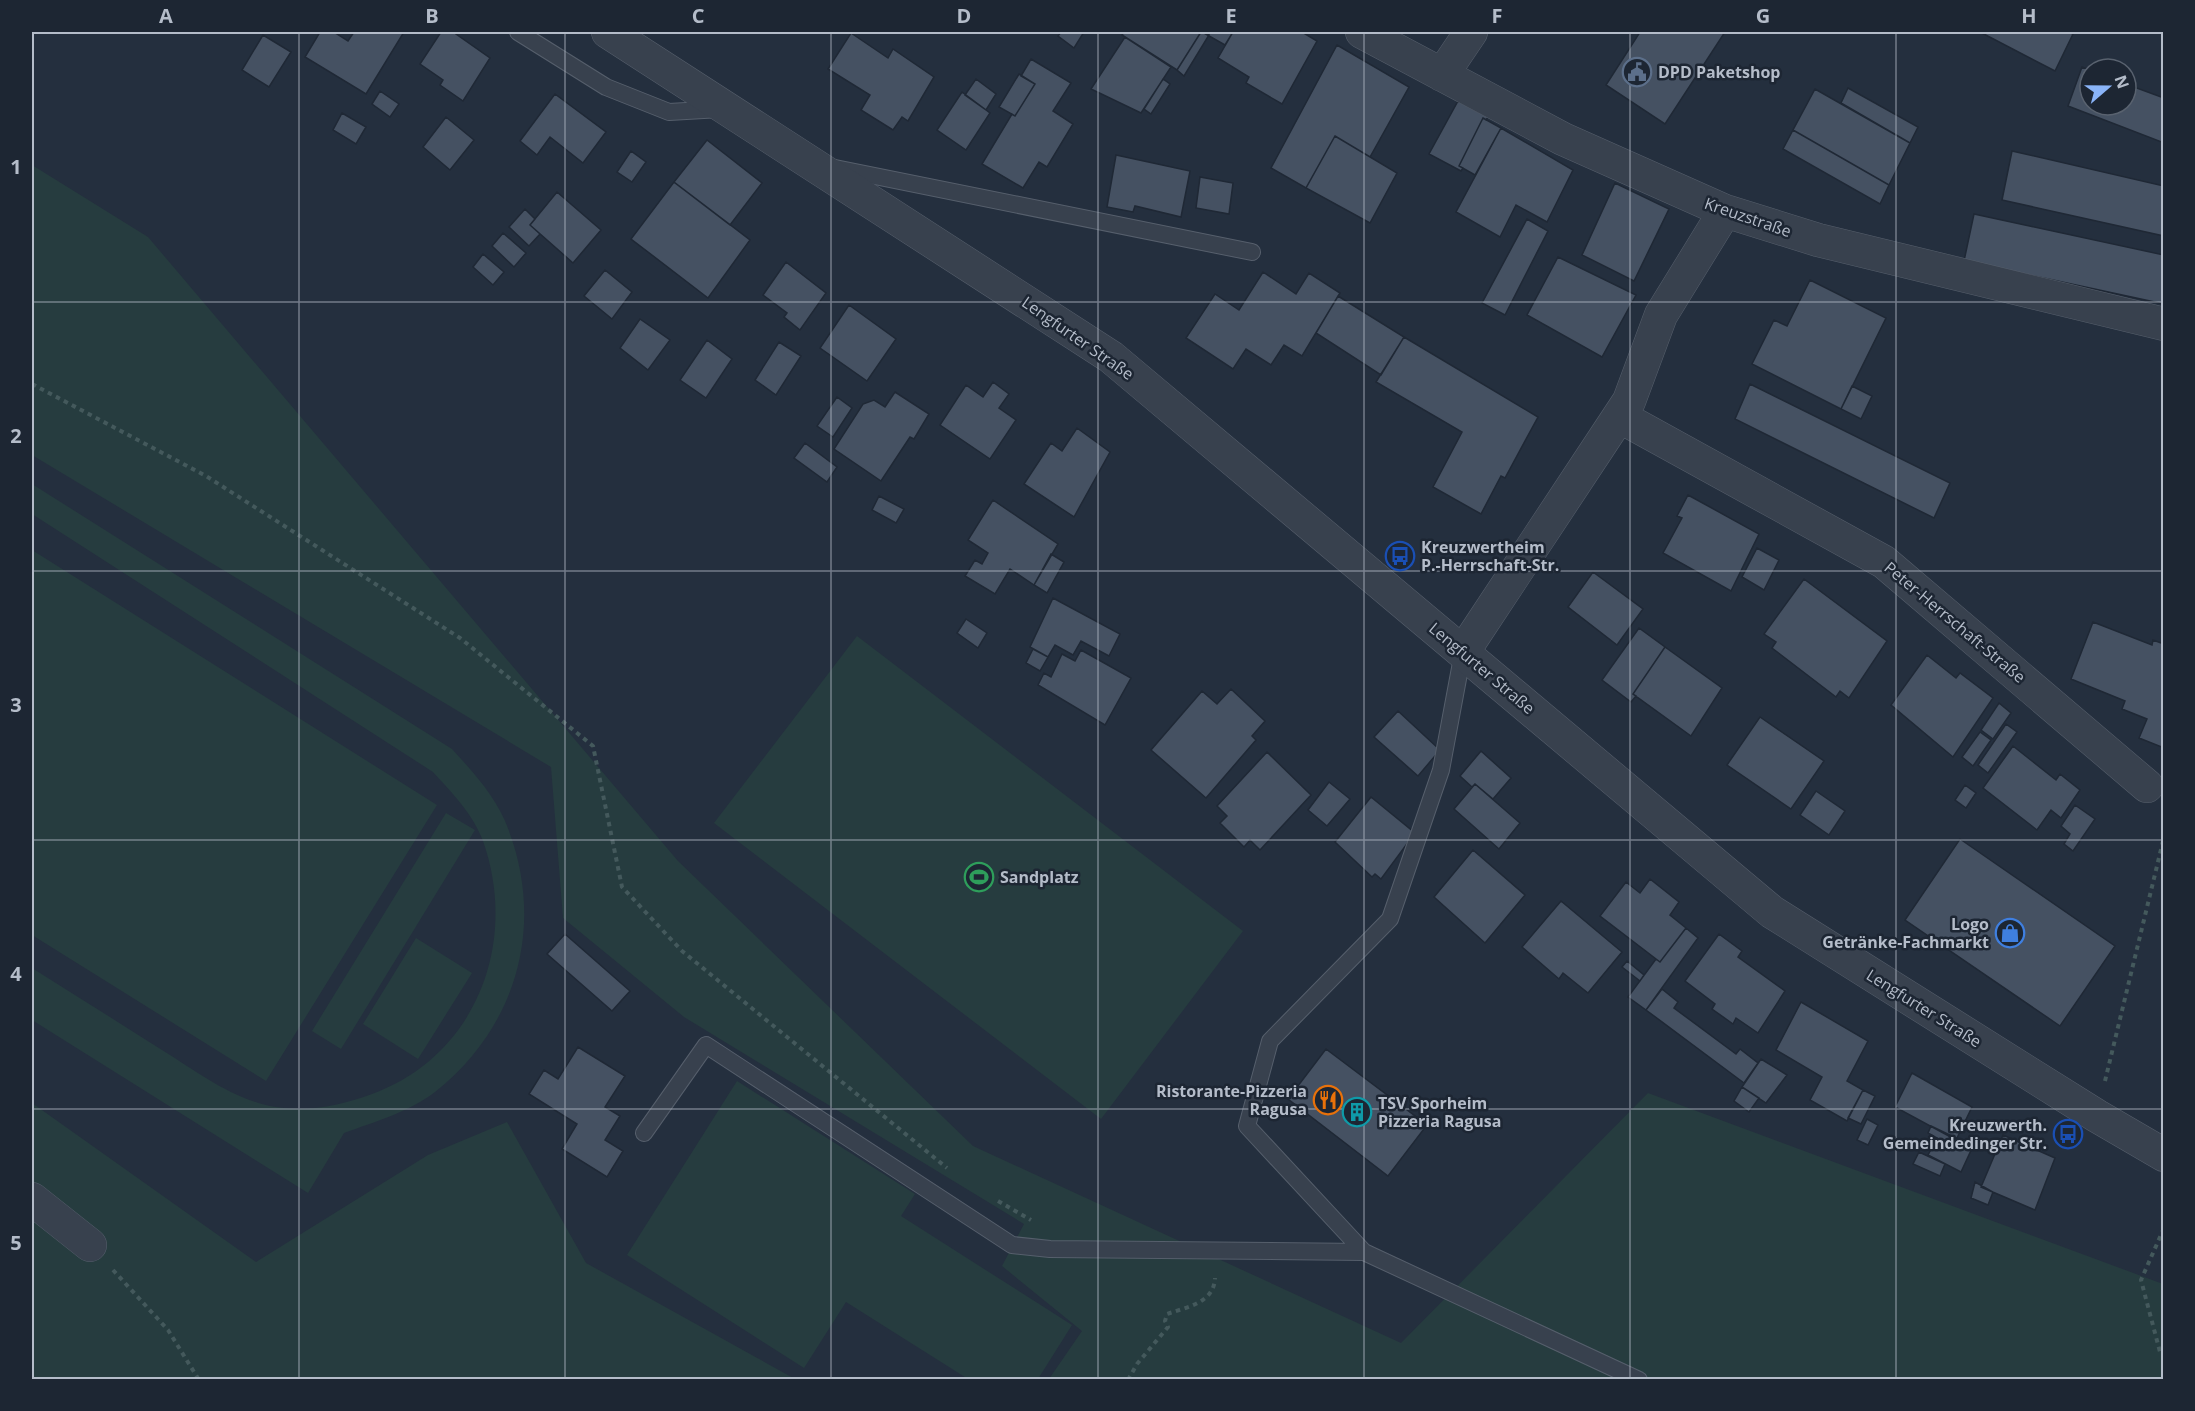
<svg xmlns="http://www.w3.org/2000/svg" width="2195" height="1411" viewBox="0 0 2195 1411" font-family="'Open Sans',sans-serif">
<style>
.green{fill:#263c3f}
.building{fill:#455162;stroke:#1f2835;stroke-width:1.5}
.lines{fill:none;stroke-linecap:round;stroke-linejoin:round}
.lane-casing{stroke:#565f6c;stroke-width:18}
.street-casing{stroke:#565f6c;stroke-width:34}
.path{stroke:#44595c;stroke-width:4;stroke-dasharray:4.5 4.5;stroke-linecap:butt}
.lane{stroke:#38414e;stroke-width:16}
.street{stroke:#38414e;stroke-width:33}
.grid{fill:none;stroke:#b4bcc9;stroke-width:1.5;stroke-opacity:0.55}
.labels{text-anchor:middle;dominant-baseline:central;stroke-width:5;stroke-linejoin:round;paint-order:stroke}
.poi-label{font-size:16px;font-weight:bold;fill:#b4bcc9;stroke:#1d2633;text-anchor:start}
.street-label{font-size:16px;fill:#b4bcc9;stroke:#1d2633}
.neatline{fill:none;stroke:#b4bcc9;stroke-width:2}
.grid-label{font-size:20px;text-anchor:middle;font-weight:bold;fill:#b4bcc9}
</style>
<rect width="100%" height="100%" fill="#242f3e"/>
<!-- green -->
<path class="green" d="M32 165 148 237 678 861 973 1146 1401 1343 1648 1093 2163 1284V1379H1049L1082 1331 1002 1266 1024 1224 684 1017 563 918 551 767 32 455Z
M32 484 452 749C474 773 498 799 509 831 545 928 516 1028 435 1092 409 1112 374 1122 344 1133L308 1193 32 1020V968C75 995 118 1022 162 1050 196 1071 229 1097 270 1106 305 1113 339 1106 372 1094 476 1056 519 943 483 841 473 814 452 793 433 772L32 514Z
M32 550 437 805 266 1081 32 935Z
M857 636 1243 931 1101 1119 714 823Z
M446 813 475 830 341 1049 312 1031Z
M416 938 472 973 418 1059 363 1024Z
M737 1081 915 1194 901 1216 1072 1325 1038 1379H968L846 1302 804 1368 627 1255Z
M32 1103 256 1262 428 1155 507 1122 586 1263 795 1379H32Z"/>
<!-- building -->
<path class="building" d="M320 32H334L348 41 354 32H404L366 94 305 57Z
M441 32H453L490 58 463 101 440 85 443 80 420 64Z
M1061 32H1084L1074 48 1058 36Z
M1124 32H1201L1177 70 1122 35Z
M1201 32 1209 35 1184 76 1177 70Z
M1202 32H1233L1225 45Z
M1233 32H1302L1317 41 1282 104 1246 83 1249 77 1218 58Z
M1640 32H1725L1665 124 1606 85Z
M1980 32H2068L2073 34 2055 71Z
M851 33 888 58 893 49 934 77 908 121 902 117 893 130 861 110 870 95 828 69Z
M263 35 291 52 269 87 242 70Z
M1125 37 1171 67 1141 113 1091 89Z
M1337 45 1409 87 1370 157 1335 136 1306 188 1271 168Z
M1031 59 1071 83 1053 111 1073 124 1047 167 1039 162 1023 188 982 164 1012 114 1015 116 1035 84 1021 76Z
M2082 67 2090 70V105H2126V84L2164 98V143L2068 106Z
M1019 74 1035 84 1015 116 999 107Z
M976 79 996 94 986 110 965 95Z
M1163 79 1170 84 1151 114 1144 109Z
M1848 88 1918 127 1910 143 1841 103Z
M1815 89 1910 143 1889 185 1793 130Z
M380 91 399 104 390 117 372 104Z
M962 92 990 113 966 150 937 130Z
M555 94 606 132 583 163 550 137 537 155 520 141Z
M1458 101 1488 117 1486 120 1483 118 1459 166 1463 168 1461 171 1429 154Z
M342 113 366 127 356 144 333 130Z
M446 117 474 140 450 170 423 147Z
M1483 118 1501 128 1475 175 1459 166Z
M1501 128 1573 170 1547 222 1516 205 1500 237 1456 212Z
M1793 130 1889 185 1880 204 1783 149Z
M1335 136 1397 173 1370 223 1306 188Z
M707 140 762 183 730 225 674 182Z
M631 151 646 162 632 182 617 172Z
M2012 151 2164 186V236L2002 200Z
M1116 155 1190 171 1181 217 1135 206 1133 212 1107 207Z
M1200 177 1233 183 1229 214 1196 208Z
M674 182 750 240 708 298 631 239Z
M1615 183 1669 209 1634 281 1582 255Z
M557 192 601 230 573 263 530 225Z
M525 209 535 219 530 225 540 234 529 246 509 227Z
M1974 214 2164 255V304L1964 261Z
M1527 219 1548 231 1505 315 1482 303Z
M503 233 526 253 514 267 492 246Z
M483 254 504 272 493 285 473 267Z
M1558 257 1636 295 1602 357 1527 315Z
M786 262 826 293 800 330 784 317 787 313 763 295Z
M605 270 632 292 612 319 584 296Z
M1263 272 1296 294 1309 273 1340 293 1302 356 1284 345 1271 365 1246 349 1233 369 1186 338 1215 294 1239 310Z
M1810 280 1886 318 1841 409 1752 364 1774 320 1787 326Z
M1338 296 1404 337 1381 375 1316 333Z
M849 305 896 339 867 381 820 348Z
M640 319 670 340 648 370 620 348Z
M1404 337 1538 417 1505 478 1501 476 1481 514 1433 487 1462 432 1376 382Z
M707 340 732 359 706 398 680 380Z
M779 342 801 356 776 395 755 380Z
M993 382 1009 394 999 408 1016 420 990 459 940 425 966 385 983 397Z
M1750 384 1950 483 1934 518 1735 419Z
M1852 386 1872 396 1861 419 1841 409Z
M895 392 929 414 914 439 910 437 881 481 834 449 863 404 874 400 885 407Z
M837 397 852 408 833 437 817 426Z
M1077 428 1110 452 1074 517 1024 484 1051 443 1062 451Z
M805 443 837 467 827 482 794 458Z
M1688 495 1759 534 1731 591 1663 553 1682 518 1677 516Z
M879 496 904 509 896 523 872 510Z
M993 500 1058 544 1034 585 1010 569 995 594 965 576 975 560 982 564 988 553 968 540Z
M1757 548 1779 560 1764 590 1742 577Z
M1051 554 1064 562 1047 593 1034 585Z
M1593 572 1643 609 1617 645 1568 607Z
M1804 579 1887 641 1849 698 1840 691 1836 697 1772 648 1776 642 1764 634Z
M1053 598 1120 634 1109 656 1081 641 1073 655 1055 645 1048 657 1030 647Z
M966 619 987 633 978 648 957 633Z
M2093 622 2152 645 2153 640 2164 644V748L2139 738 2147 719 2122 709 2125 701 2071 679Z
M1639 628 1665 647 1633 694 1636 696 1631 702 1602 680Z
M1665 647 1722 688 1691 736 1633 694Z
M1033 649 1048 657 1040 671 1026 663Z
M1081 650 1131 678 1105 725 1038 685 1044 673 1051 677 1062 654 1075 661Z
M1927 655 1956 678 1960 673 1993 698 1953 757 1891 705Z
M1231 689 1265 721 1252 736 1256 740 1206 798 1151 750 1202 691 1217 704Z
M1999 703 2011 713 1993 739 1981 730Z
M1398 711 1440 750 1418 776 1374 737Z
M1760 717 1824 761 1791 809 1727 765Z
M2006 724 2017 732 1988 773 1978 765Z
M1980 732 1991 740 1973 766 1962 757Z
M2013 746 2056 780 2060 774 2080 790 2061 818 2051 810 2037 830 1983 788Z
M1481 751 1511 778 1493 799 1475 784 1472 787 1460 776Z
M1267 752 1311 795 1260 850 1250 840 1244 847 1220 823 1227 816 1217 806Z
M1329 782 1350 799 1327 826 1308 810Z
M1475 784 1520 823 1499 849 1454 809Z
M1965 785 1976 793 1966 808 1955 800Z
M1816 791 1845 811 1829 835 1800 815Z
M1371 797 1415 833 1381 879 1375 874 1372 877 1335 842Z
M2075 805 2095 819 2073 851 2064 844 2070 834 2061 826Z
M1960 839 2115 946 2060 1026 1905 920Z
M1473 850 1525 895 1485 943 1434 897Z
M1650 879 1679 902 1670 915 1686 928 1660 962 1600 916 1626 882 1640 893Z
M1561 901 1622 952 1588 993 1563 973 1559 979 1522 947Z
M1686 928 1698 938 1646 1010 1628 997 1656 959 1660 962Z
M565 934 630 991 612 1011 547 954Z
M1719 934 1742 951 1738 957 1785 991 1758 1033 1736 1018 1733 1024 1712 1009 1715 1004 1685 981Z
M1627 961 1644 975 1640 981 1622 967Z
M1662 989 1678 1002 1674 1008 1736 1054 1740 1049 1758 1063 1744 1083 1646 1010Z
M1801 1002 1868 1041 1847 1081 1863 1090 1847 1121 1810 1100 1822 1077 1776 1050Z
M578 1047 625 1076 605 1107 620 1116 605 1140 623 1151 607 1177 562 1149 577 1124 529 1094 544 1070 558 1079Z
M1326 1049 1427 1125 1388 1176 1288 1099Z
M1761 1059 1787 1075 1766 1103 1742 1087Z
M1912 1073 1972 1107 1956 1140 1895 1107Z
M1742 1087 1759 1098 1749 1112 1734 1101Z
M1863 1090 1875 1096 1861 1124 1848 1118Z
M1867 1119 1878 1125 1868 1145 1857 1140Z
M1931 1126 1973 1146 1961 1172 1928 1155 1937 1138 1928 1133Z
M2003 1135 2055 1158 2035 1210 1981 1187Z
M1919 1152 1945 1164 1940 1176 1913 1164Z
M1975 1182 1993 1192 1988 1205 1971 1198Z"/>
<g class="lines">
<!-- lane casing -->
<g class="lane-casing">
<path id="lane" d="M518 32 606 87 669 112 721 109
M835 168 1252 252
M1463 652 1441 770 1390 919 1270 1041 1247 1126 1364 1252 1639 1380
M644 1133 706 1045 1012 1245 1050 1249 1364 1252"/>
</g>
<!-- street casing -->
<g class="street-casing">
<path id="street" d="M608 32 1111 357 1772 912 2097 1116 2164 1155
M1362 32 1563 139 1725 211 1818 240 2164 324
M1442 75 1471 32
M1619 416 1884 562 2147 786
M1463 652 1629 401 1661 315 1725 211
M32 1199 90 1245"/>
</g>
<!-- path -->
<path class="path" d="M32 384 206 476 460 638 593 746 622 887 682 951 947 1168
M2105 1081 2164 837
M998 1201 1031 1220
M2164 1228 2141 1280 2160 1352 2164 1355
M113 1270 168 1330 199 1380
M1128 1380 1137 1364 1168 1327 1165 1321 1167 1314C1187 1307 1214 1303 1215 1278"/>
<!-- lane -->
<use href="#lane" class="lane"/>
<!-- street -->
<use href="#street" class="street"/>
</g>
<!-- grid -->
<path class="grid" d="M299 32V1380M565 32V1380M831 32V1380M1098 32V1380M1364 32V1380M1630 32V1380M1896 32V1380M32 302H2164M32 571H2164M32 840H2164M32 1109H2164"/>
<!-- icons -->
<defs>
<g id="civic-ring" transform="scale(1.5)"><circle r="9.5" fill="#1d2633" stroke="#5c6f8a" stroke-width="1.5"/><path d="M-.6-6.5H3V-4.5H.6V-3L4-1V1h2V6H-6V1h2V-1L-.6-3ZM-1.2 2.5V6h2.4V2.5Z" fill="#5c6f8a"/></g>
<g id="bus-ring" transform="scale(1.5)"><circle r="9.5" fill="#1d2633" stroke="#1a4fb4" stroke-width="1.5"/><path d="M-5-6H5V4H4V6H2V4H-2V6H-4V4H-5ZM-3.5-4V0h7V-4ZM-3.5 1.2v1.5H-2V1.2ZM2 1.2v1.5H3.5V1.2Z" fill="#1a4fb4"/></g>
<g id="stadium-ring" transform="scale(1.5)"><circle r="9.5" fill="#1d2633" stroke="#2e9e5b" stroke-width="1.5"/><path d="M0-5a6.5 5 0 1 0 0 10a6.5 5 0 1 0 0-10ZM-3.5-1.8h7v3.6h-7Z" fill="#2e9e5b"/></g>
<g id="shop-ring" transform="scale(1.5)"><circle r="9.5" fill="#1d2633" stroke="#3f7fe0" stroke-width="1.5"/><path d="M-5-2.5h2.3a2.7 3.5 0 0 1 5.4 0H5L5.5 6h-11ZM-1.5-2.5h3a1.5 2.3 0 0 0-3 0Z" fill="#3f7fe0"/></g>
<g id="restaurant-ring" transform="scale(1.5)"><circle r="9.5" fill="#1d2633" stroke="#e8710a" stroke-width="1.5"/><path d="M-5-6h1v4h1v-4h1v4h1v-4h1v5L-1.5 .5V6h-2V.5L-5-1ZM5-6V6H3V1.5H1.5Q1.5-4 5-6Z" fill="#e8710a"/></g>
<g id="building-ring" transform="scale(1.5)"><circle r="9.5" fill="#1d2633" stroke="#0f9aa8" stroke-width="1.5"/><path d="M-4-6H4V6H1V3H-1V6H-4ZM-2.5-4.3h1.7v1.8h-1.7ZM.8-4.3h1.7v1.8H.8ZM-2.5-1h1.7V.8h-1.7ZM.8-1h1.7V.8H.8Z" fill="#0f9aa8"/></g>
</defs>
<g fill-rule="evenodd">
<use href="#civic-ring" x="1637" y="72"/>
<use href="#bus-ring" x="1400" y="556"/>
<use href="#stadium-ring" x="979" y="877"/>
<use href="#shop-ring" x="2010" y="933"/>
<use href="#restaurant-ring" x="1328" y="1100"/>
<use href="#building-ring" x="1357" y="1112"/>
<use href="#bus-ring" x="2068" y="1134"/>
</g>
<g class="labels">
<!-- poi labels -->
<g class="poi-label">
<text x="1658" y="72">DPD Paketshop</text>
<text x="1421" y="547">Kreuzwertheim<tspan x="1421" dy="18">P.-Herrschaft-Str.</tspan></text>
<text x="1000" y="877">Sandplatz</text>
<text x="1989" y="924" text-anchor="end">Logo<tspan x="1989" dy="18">Getränke-Fachmarkt</tspan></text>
<text x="1307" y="1091" text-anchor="end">Ristorante-Pizzeria<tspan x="1307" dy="18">Ragusa</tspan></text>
<text x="1378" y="1103">TSV Sporheim<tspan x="1378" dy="18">Pizzeria Ragusa</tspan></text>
<text x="2047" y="1125" text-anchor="end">Kreuzwerth.<tspan x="2047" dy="18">Gemeindedinger Str.</tspan></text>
</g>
<!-- street labels -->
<g class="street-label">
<text transform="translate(1748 217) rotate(19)">Kreuzstraße</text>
<text transform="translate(1078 338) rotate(35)">Lengfurter Straße</text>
<text transform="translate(1955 622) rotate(40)">Peter-Herrschaft-Straße</text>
<text transform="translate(1482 668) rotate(40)">Lengfurter Straße</text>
<text transform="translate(1924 1008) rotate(32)">Lengfurter Straße</text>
</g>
</g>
<!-- border -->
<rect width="2195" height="1411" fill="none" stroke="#1d2633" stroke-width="66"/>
<!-- north arrow -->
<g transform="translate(2108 87) rotate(70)"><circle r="28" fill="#1d2633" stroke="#59626f" stroke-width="1.5"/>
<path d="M0-4.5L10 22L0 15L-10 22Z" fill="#8ab4f8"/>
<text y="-9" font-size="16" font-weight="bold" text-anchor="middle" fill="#b4bcc9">N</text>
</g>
<rect x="33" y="33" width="2129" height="1345" class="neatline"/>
<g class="grid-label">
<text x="166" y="23">A</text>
<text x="432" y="23">B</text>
<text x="698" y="23">C</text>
<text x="964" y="23">D</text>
<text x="1231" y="23">E</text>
<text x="1497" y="23">F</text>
<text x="1763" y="23">G</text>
<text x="2029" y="23">H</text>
<text x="16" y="174">1</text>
<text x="16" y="443">2</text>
<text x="16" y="712">3</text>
<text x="16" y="981">4</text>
<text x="16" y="1250">5</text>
</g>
</svg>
